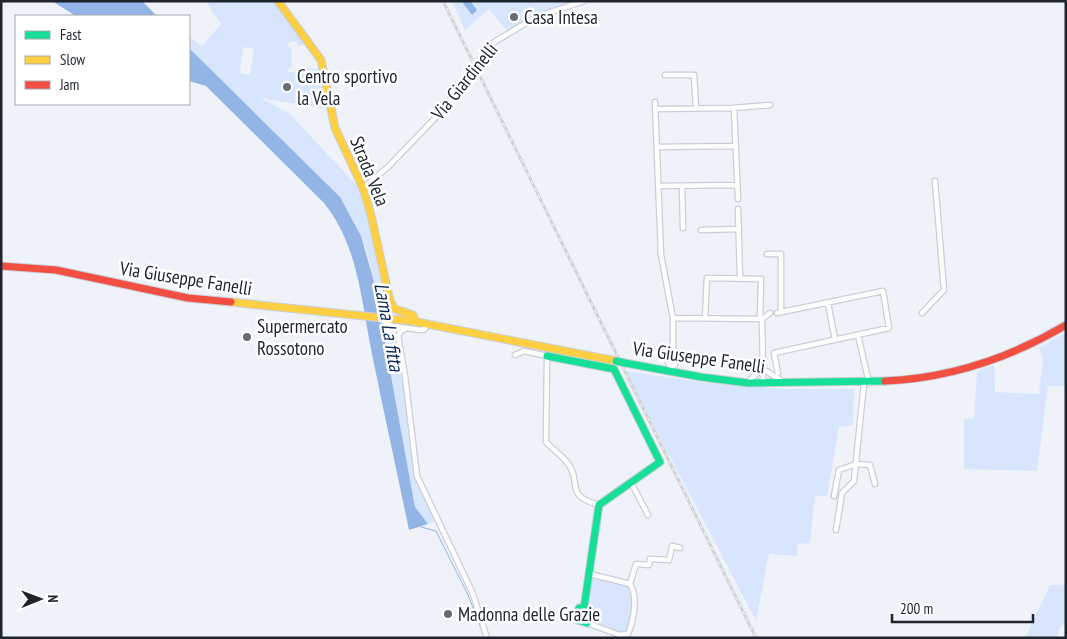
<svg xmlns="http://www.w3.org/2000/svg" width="1067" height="639" viewBox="0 0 1067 639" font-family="'PT Sans Narrow',sans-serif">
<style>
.green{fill:#d7e6fc;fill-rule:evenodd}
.water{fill:#92b5e6}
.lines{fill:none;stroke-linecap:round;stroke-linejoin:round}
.stream{stroke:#92b5e6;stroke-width:1}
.street-casing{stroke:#cacfd7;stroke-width:7}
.fast-casing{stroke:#cacfd7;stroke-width:9}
.slow-casing{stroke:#cacfd7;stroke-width:9}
.jam-casing{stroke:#cacfd7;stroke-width:9}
.street{stroke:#fdfdfe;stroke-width:4.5}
.fast{stroke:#16e098;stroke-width:7}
.slow{stroke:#ffcf43;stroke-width:7}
.jam{stroke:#f24e42;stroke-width:7}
.rail-casing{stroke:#d0d1d3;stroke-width:3}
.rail{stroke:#fff;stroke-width:1;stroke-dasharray:4;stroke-linecap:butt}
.fast-bridge-casing{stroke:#cacfd7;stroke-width:9;stroke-linecap:butt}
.fast-bridge{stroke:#16e098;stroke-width:7}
.poi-dot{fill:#666c75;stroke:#fff;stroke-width:2}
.labels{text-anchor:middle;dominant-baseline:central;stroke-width:5;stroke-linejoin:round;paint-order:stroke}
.poi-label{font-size:19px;fill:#1d242e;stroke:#fff;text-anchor:start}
.street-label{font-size:19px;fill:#1d242e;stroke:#fff}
.water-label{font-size:20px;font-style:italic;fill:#0a2a55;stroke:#fff}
</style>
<rect width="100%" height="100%" fill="#eff3f9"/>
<!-- green -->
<path class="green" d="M207 1H275L311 44 297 46V41L289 42 287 46 291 48 292 67H289L288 72H300V68L320 69 328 109 260 98 289 113 360 189 369 218 390 313H379C374 283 370 251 355 224 347 208 333 195 322 181L323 180 189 48V37L202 46 221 24C217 15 209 11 207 1ZM243 47 254 49 250 75 240 73Z
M452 1H572L574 3 535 16 507 31 489 9 465 30Z
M380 321 385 322 387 339 397 345 403 375 415 476 435 521 428 524 415 508Z
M1066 332V386H1048L1037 471 964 469V419L974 418 977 371 994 365 995 392 1039 394 1043 359 1039 348Z
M625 371 706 383 784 389H854L853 425 839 427 827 496H815L810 543 798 544 797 556 769 554 756 621Z
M591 576 628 586 634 593 628 630 620 632 590 622 591 610 587 607Z
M1050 585H1066V626L1062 625 1056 638H1025Z"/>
<!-- water -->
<path class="water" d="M52 1H142L157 16H76Z
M464 1H470L477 10 472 15 463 3Z
M189 48 340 197 361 236 373 278 415 507 428 524 409 530C397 472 384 413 372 354 361 301 359 247 324 203L206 86 189 81Z"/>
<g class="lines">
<!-- stream -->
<path class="stream" d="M421 527 436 531 468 595 484 636"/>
<!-- street casing -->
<g class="street-casing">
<path id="street" d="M665 75H694L696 108
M655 102 661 255 673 318 762 319 770 313
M732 108 770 105
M655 109 734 108 738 199
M657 147 736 146
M659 186 737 185
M682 186 683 228
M363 188 389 166 439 114 491 44 536 17 584 1
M738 209 740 279
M701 230 739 229
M767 254H781V312
M828 303 835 340
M777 313 883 291 889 328 774 353 778 373
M922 313 944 290 935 181
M673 318V359
M705 318 707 278 761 279 760 319
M762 319 763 369 785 383
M384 321 392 326 421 330 425 329 427 324
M406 328 401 331 398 336 405 376 417 476 473 594 487 638
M858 335 869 383
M515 355 524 351 547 356 546 442C552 449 560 454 566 461 584 482 562 495 599 505
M668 362a4 4 0 1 1 8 0a4 4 0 1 1-8 0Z
M747 383 758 372 761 363
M760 384 763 379V369
M631 482 648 515
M834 496 839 470 856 464 870 465 875 484
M836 530 842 493 854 481 864 383
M630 584 636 564 649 565 650 559 669 560 672 546 680 548
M584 608 588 613 587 623 620 635 628 634C634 619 638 597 630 584L590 574"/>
</g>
<!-- fast casing -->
<g class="fast-casing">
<path id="fast" d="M547 356 614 369 660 462 599 505 584 608H579L576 614 577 620 587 623
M625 363 701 377 748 383 885 381"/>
</g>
<!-- slow casing -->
<g class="slow-casing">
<path id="slow" d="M278 1 321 60 335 128 363 188 371 215 390 301 395 309 413 315 415 322
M231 302 412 321 616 361"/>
</g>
<!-- jam casing -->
<g class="jam-casing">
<path id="jam" d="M1 266 56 270 188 298 231 302
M885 381C951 378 1010 358 1066 325"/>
</g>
<!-- street -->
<use href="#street" class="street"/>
<!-- fast -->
<use href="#fast" class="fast"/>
<!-- slow -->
<use href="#slow" class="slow"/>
<!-- jam -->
<use href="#jam" class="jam"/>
<!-- rail casing -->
<g class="rail-casing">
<path id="rail" d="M443 1 756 638"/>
</g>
<!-- rail -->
<use href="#rail" class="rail"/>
<!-- fast-bridge casing -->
<g class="fast-bridge-casing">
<path id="fast-bridge" d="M616 361 625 363"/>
</g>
<!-- fast-bridge -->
<use href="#fast-bridge" class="fast-bridge"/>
</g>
<!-- markers -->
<g class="poi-dot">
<circle cx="514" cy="17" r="5"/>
<circle cx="287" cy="87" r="5"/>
<circle cx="247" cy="337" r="5"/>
<circle cx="448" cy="614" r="5"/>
</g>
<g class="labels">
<!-- poi labels -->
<g class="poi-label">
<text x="524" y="17">Casa Intesa</text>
<text x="297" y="76">Centro sportivo<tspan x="297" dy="22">la Vela</tspan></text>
<text x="257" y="326">Supermercato<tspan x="257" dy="22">Rossotono</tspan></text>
<text x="458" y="614">Madonna delle Grazie</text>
</g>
<!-- street labels -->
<g class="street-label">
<text transform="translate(464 81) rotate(-51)">Via Giardinelli</text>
<text transform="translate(370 171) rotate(68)">Strada Vela</text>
<text transform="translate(186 278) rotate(9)">Via Giuseppe Fanelli</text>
<text transform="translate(699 357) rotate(8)">Via Giuseppe Fanelli</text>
</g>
<!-- water labels -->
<g class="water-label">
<text transform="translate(389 327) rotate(80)">Lama La fitta</text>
</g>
</g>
<!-- border -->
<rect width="1067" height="639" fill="none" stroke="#1d242e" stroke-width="5"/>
<!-- legend -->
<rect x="15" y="15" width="175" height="90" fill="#ffffff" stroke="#a5a7ab"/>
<rect x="25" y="31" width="25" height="8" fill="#16e098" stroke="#a5a7ab"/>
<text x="60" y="40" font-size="15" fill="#1d242e">Fast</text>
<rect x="25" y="56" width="25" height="8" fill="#ffcf43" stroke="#a5a7ab"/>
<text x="60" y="65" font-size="15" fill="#1d242e">Slow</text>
<rect x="25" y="81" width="25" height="8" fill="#f24e42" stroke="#a5a7ab"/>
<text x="60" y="90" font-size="15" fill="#1d242e">Jam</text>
<!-- north arrow -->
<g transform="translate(40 599) rotate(89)" stroke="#ffffff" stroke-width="4" paint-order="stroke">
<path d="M0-4L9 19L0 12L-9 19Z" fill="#1d242e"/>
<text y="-8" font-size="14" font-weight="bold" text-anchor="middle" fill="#1d242e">N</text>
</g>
<!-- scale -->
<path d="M892 614v8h141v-8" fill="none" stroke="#1d242e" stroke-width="2.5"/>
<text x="900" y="614" font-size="15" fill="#1d242e" stroke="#ffffff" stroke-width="4" paint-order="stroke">200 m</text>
</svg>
